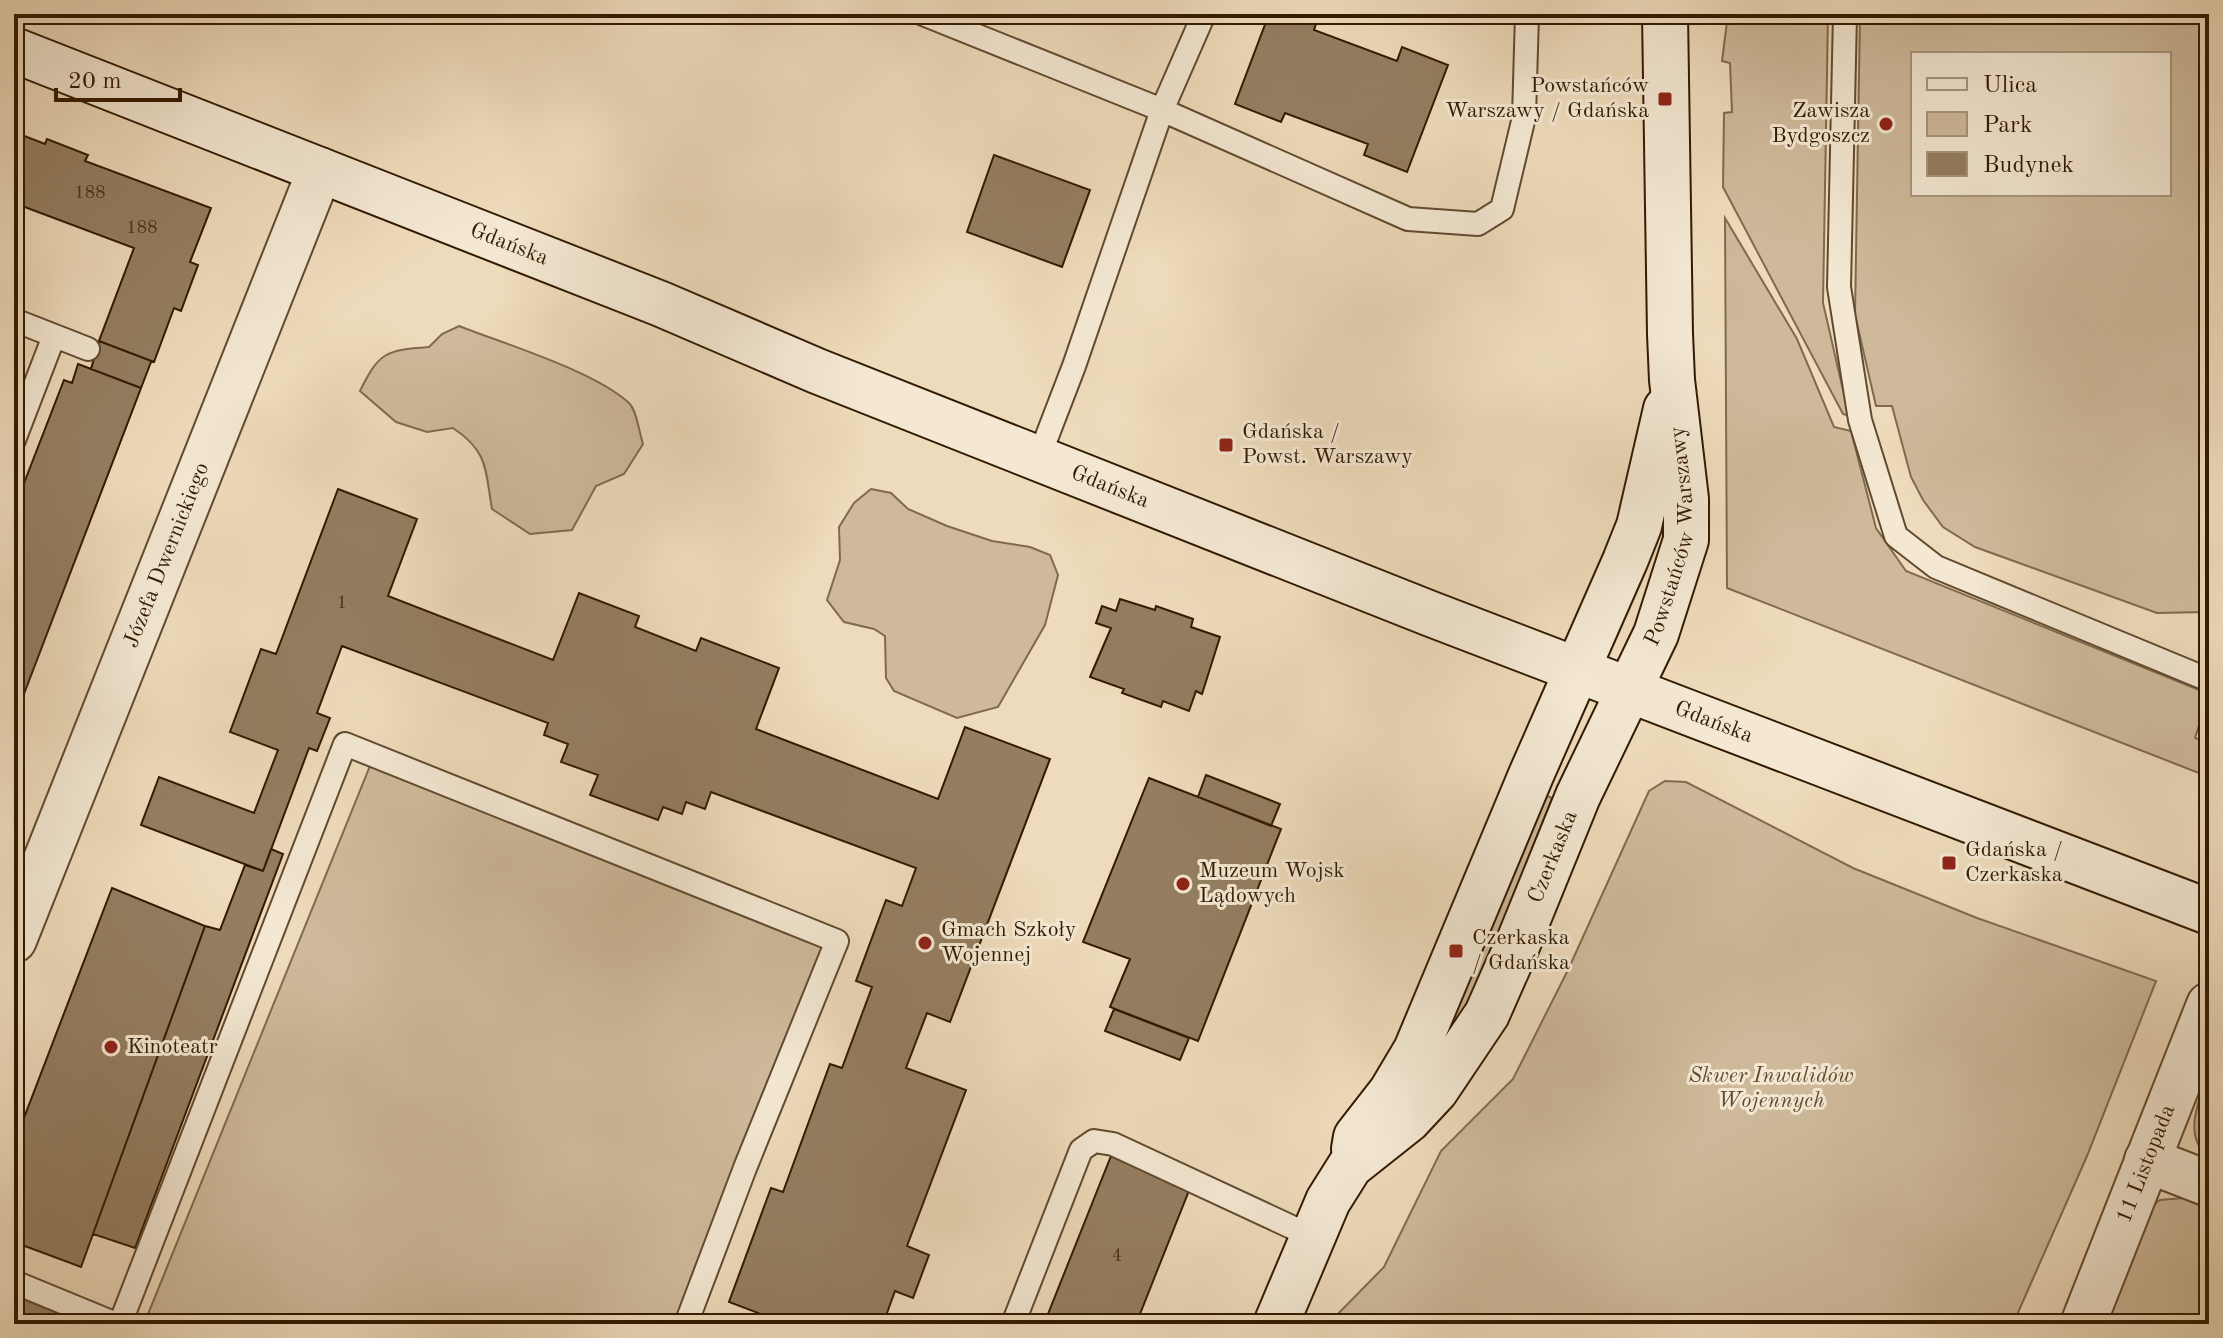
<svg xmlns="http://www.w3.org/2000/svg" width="2223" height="1338" viewBox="0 0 2223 1338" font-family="'Old Standard TT',serif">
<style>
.green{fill:#ceba9b;stroke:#806a4e;stroke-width:2;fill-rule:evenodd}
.building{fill:#947e61;stroke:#321a00;stroke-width:2}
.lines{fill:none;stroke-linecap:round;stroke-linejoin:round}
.lane-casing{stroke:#614a2f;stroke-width:26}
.street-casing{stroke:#614a2f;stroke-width:48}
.secondary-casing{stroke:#321a00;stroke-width:48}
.lane{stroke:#f4e8d3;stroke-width:22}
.street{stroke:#f4e8d3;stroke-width:44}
.secondary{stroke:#f4e8d3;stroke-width:44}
.poi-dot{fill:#8f2418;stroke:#f4e8d3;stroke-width:3}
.labels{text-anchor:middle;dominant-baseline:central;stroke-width:6;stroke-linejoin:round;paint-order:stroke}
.number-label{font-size:18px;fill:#4a3318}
.poi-label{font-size:22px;fill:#321a00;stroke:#f4e8d3;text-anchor:start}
.street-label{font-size:22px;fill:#321a00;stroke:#f4e8d3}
.park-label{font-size:22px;font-style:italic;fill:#614a2e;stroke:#f4e8d3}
</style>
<rect width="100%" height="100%" fill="#eedbbb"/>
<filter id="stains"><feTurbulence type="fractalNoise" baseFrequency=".0025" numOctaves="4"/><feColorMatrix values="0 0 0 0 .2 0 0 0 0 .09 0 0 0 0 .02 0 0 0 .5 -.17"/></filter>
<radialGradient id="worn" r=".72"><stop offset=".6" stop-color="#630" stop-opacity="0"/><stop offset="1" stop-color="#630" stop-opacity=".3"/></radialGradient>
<!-- green -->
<path class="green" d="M1728 14H1828L1823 303 1849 416 1843 414 1723 187 1724 113 1732 112 1730 63 1722 61Z
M1860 14H2209V472L2206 612 2157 613 1975 547 1943 527 1923 500 1911 477 1892 406H1876L1855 315ZM1913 54H2169V194H1913Z
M1725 218 1797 339 1834 427 1851 431 1876 528 1906 571 2209 694 2195 738 2209 743V777L1727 588Z
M459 326C505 344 594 371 629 403 637 411 639 432 643 444L624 474 596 486 572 530 530 534 492 509C485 470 489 452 453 428L427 432 396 422 360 391C379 352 386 350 429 347L442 334Z
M871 489 891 493 908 509 947 526 992 541 1030 547 1050 555 1058 575 1045 625 998 707 957 718 894 691 886 678 885 636 874 629 844 622 827 600 840 560 839 527 854 503Z
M374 756 835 944 681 1324H144Z
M1665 781 1686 782 1853 868 1977 918 2156 981 2087 1156 2013 1324H1328L1384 1267 1441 1151 1513 1079 1568 970 1649 791Z
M1536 791 1552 798 1477 991 1446 1043 1444 1025Z
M2209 1071V1157C2181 1136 2200 1098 2209 1071Z
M2183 1198 2209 1209V1324H2102L2147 1209 2160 1200Z"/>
<!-- building -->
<path class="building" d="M1269 14H1319L1314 30 1397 61 1402 47 1448 65 1407 172 1364 155 1368 144 1285 113 1281 122 1235 104Z
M14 132 45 144 47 139 88 155 85 161 211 208 190 262 198 265 181 311 174 308 154 362 99 341 134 248 14 203Z
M994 155 1090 190 1062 267 967 232Z
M99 341 154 362H151L141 388 91 369Z
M78 364 141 388 14 720V509L64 380 72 383Z
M338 489 417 519 388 596 553 660 579 593 639 616 635 627 696 651 701 638 779 668 756 729 938 799 965 727 1050 759 950 1022 927 1013 906 1068 966 1090 907 1246 929 1255 913 1298 895 1291 883 1324H773L774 1319 729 1302 771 1188 783 1192 830 1064 842 1068 872 987 856 981 886 900 902 906 916 868 711 792 705 809 686 802 682 814 663 807 658 820 590 795 598 775 561 762 568 744 544 735 548 723 342 646 317 713 330 718 317 751 309 748 263 871 141 825 159 777 254 813 278 750 230 732 261 649 276 654Z
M1120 599 1155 610 1156 606 1193 619 1191 627 1220 637 1202 694 1196 691 1189 711 1163 701 1161 707 1122 693 1124 689 1090 677 1111 628 1096 623 1102 606 1116 611Z
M1206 775 1280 804 1271 826 1198 797Z
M1149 778 1281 829 1198 1041 1110 1007 1130 959 1083 942Z
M271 849 283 854 135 1248 93 1234 205 926 220 930 245 865 263 871Z
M112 888 205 926 81 1267 14 1242V1144Z
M1114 1009 1189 1038 1180 1060 1105 1031Z
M1111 1156 1190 1188 1136 1324H1044Z
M14 1295 76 1320 75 1324H14Z"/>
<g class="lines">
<!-- lane casing -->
<g class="lane-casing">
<path id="lane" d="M923 14 1162 110 1204 14
M1845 14 1839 287 1860 420 1896 536 1936 567 2209 680
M14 320 88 349
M14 440 54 336
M1039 457 1074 366 1162 110 1408 219 1478 224 1502 209 1524 117 1527 14
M14 1282 116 1324
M120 1324 345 744 837 941 745 1168 686 1324
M1013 1324 1081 1150 1094 1141 1113 1144 1313 1237"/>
</g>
<!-- street casing -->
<g class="street-casing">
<g id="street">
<path id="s1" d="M14 940 320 170"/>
<path d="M2147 1160 2209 1184"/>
<path id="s2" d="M2083 1324 2209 1005"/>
</g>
</g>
<!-- secondary casing -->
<g class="secondary-casing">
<g id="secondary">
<path id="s3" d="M14 50 661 304 817 371 1431 614 2209 912"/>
<path d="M1354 1149 1356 1137 1391 1092 1416 1050 1531 775 1625 561 1639 526 1666 409"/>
<path id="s4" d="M1276 1324 1328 1201 1350 1166 1408 1120 1436 1090 1487 1014 1517 946 1578 796 1656 634 1686 540V499L1672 380 1670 334 1665 14"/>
</g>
</g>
<!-- lane -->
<use href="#lane" class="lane"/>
<!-- street -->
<use href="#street" class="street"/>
<!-- secondary -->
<use href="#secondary" class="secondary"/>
</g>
<!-- markers -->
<g class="poi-dot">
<rect x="1657" y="91" width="16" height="16" rx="4"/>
<circle cx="1886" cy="124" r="8"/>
<rect x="1218" y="437" width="16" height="16" rx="4"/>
<rect x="1941" y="855" width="16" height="16" rx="4"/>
<circle cx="1183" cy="884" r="8"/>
<circle cx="925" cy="943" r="8"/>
<rect x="1448" y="943" width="16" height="16" rx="4"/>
<circle cx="111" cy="1047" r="8"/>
</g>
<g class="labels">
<!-- number labels -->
<g class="number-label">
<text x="90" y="193">188</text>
<text x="142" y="228">188</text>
<text x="342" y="603">1</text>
<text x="1117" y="1256">4</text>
</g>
<!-- poi labels -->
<g class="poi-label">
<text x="1649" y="86" text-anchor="end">Powstańców<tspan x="1649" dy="25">Warszawy / Gdańska</tspan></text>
<text x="1870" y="111" text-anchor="end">Zawisza<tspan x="1870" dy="25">Bydgoszcz</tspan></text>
<text x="1242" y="432">Gdańska /<tspan x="1242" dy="25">Powst. Warszawy</tspan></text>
<text x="1965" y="850">Gdańska /<tspan x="1965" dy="25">Czerkaska</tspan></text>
<text x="1199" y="871">Muzeum Wojsk<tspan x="1199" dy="25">Lądowych</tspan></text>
<text x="941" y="930">Gmach Szkoły<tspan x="941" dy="25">Wojennej</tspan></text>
<text x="1472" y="938">Czerkaska<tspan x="1472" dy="25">/ Gdańska</tspan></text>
<text x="127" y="1047">Kinoteatr</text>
</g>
<!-- street labels -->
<g class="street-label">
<text stroke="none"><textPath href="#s3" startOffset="532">Gdańska</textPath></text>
<text stroke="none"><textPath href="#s3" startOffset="1180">Gdańska</textPath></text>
<text stroke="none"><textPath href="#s4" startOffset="898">Powstańców Warszawy</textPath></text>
<text stroke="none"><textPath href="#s1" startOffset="414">Józefa Dwernickiego</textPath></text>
<text stroke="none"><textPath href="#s3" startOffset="1828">Gdańska</textPath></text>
<text stroke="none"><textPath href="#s4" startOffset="552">Czerkaska</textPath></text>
<text stroke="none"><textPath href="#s2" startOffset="172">11 Listopada</textPath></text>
</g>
<!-- park labels -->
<g class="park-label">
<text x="1771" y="1076">Skwer Inwalidów<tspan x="1771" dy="25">Wojennych</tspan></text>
</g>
</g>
<!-- margin -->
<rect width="2223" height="1338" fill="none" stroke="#eedbbb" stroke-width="48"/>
<rect x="16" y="16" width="2191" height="1306" fill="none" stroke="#321a00" stroke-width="4"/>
<rect x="24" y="24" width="2175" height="1290" fill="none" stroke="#321a00" stroke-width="2"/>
<!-- legend -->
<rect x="1911" y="52" width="260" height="144" fill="#f4e8d3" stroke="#a6967f" stroke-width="2"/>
<rect x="1927" y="78" width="40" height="12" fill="#f4e8d3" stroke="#a6967f" stroke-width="2"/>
<text x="1983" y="92" font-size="24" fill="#321a00">Ulica</text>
<rect x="1927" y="112" width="40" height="24" fill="#ceba9b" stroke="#a6967f" stroke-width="2"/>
<text x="1983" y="132" font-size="24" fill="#321a00">Park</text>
<rect x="1927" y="152" width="40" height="24" fill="#947e61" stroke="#a6967f" stroke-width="2"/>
<text x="1983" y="172" font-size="24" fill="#321a00">Budynek</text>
<!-- scale -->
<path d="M56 88v12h124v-12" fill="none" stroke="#321a00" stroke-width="4"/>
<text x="68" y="88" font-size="24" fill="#321a00" stroke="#f4e8d3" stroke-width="6" paint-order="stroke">20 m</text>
<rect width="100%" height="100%" filter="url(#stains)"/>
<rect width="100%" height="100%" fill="url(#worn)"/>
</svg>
